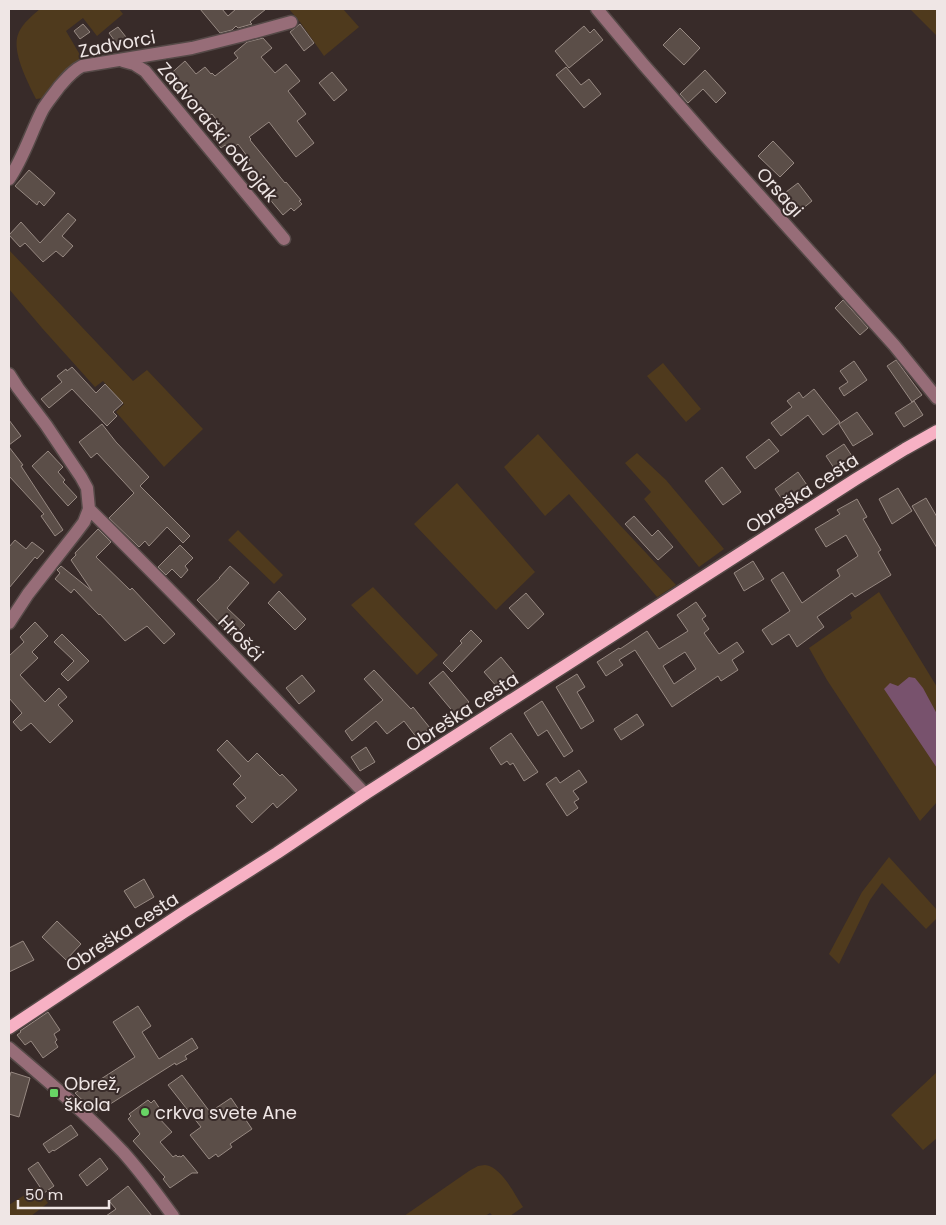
<svg xmlns="http://www.w3.org/2000/svg" width="946" height="1225" viewBox="0 0 946 1225" font-family="Poppins,sans-serif">
<style>
.green{fill:#4f3a1d}
.water{fill:#78526d}
.building{fill:#5b4e48;stroke:#978982;fill-rule:evenodd}
.lines{fill:none;stroke-linecap:round;stroke-linejoin:round}
.minor-casing{stroke:#554947;stroke-width:15}
.major-casing{stroke:#554947;stroke-width:15}
.minor{stroke:#976d78;stroke-width:12}
.major{stroke:#f7b1c4;stroke-width:12}
.poi-dot{fill:#68d465;stroke:#382b29;stroke-width:2}
.labels{text-anchor:middle;dominant-baseline:central;stroke-width:4;stroke-linejoin:round;paint-order:stroke}
.street-label{font-size:18px;fill:#efe6e5;stroke:#382b29}
.poi-label{font-size:18px;fill:#efe6e5;stroke:#382b29;text-anchor:start}
</style>
<rect width="100%" height="100%" fill="#382b29"/>
<!-- green -->
<path class="green" d="M40 9H119L123 14 97 36 83 18 66 31 83 60 43 98 36 99C28 82 10 50 19 32 23 23 33 15 40 9Z
M289 9H343L359 27 324 56 300 22Z
M910 9H937V36Z
M9 250 133 381 147 370 203 429 164 467 116 412 124 404 103 381 95 387 42 328 9 289Z
M663 363 701 409 686 422 647 376Z
M538 434 618 523 676 585 657 597 569 494 545 516 504 467Z
M637 453 666 480 724 549 699 567 644 499 651 492 625 463Z
M457 483 535 572 496 610 414 524Z
M238 530 283 575 274 584 228 540Z
M373 587 438 655 417 675 351 605Z
M879 592 937 687V802L920 821 827 680 809 648 852 618 850 613Z
M889 857 937 910V918L926 929 882 883 870 900 839 964 829 954 862 892Z
M937 1072V1138L923 1150 891 1115Z
M485 1165C502 1167 514 1194 523 1207L510 1216H493L490 1213 485 1216H404L469 1171 478 1166Z
M37 1187 48 1203 31 1216H9V1205Z"/>
<!-- water -->
<path class="water" d="M909 677 915 678 923 688 937 714V768L884 689 890 683 898 686Z"/>
<!-- building -->
<path class="building" d="M200 9H222L228 16 236 9H266L250 22 252 24 238 28 236 26 232 30 220 33Z
M83 24 90 32 80 39 74 31Z
M300 24 314 43 304 51 290 32Z
M584 26 590 33 594 29 603 40 569 68 555 51Z
M118 27 126 37 117 44 109 33Z
M680 28 700 48 684 65 663 45Z
M263 38 272 48 261 57 275 73 286 64 300 81 288 91 306 114 297 121 314 143 296 157 269 122 249 137 251 139 250 140 285 183 286 182 301 200 299 201 302 204 294 211 291 208 283 215 267 196 272 192 261 178 255 182 242 166 250 160 238 144 232 149 225 145 221 148 214 139 218 135 217 134 223 128 212 114 205 119 184 92 182 94 167 77 185 61 196 74 205 67 211 74 212 73 215 76 238 58 234 53 247 42Z
M566 67 581 85 589 79 601 94 584 108 556 75Z
M705 70 726 93 716 103 703 89 688 103 680 94Z
M332 72 347 90 334 101 319 83Z
M773 141 794 163 780 177 758 156Z
M29 170 55 193 44 206 39 201 37 205 15 186Z
M798 183 812 201 797 213 782 195Z
M68 213 76 220 62 236 73 246 63 257 56 251 43 262 25 243 20 247 9 235 21 222 40 243Z
M843 300 868 328 860 335 835 308Z
M896 360 922 395 912 402 887 366Z
M854 361 867 380 844 396 839 388 848 382 840 371Z
M72 367 96 393 105 384 123 403 113 412 117 416 107 426 72 389 49 408 41 399 62 382 57 376 66 369 67 371Z
M814 389 840 422 823 435 808 415 781 436 771 423 792 407 787 401 799 392 803 398Z
M914 401 923 415 904 427 895 413Z
M857 412 873 434 853 446 839 424Z
M9 420 21 436 9 445Z
M102 424 116 442 149 477 140 486 190 536 183 543 167 527 149 546 145 541 139 547 109 518 134 493 97 453 91 458 79 442Z
M769 439 779 451 755 469 746 457Z
M844 444 856 462 838 474 826 456Z
M9 447 23 465 21 466 63 530 55 536 41 516 44 514 9 476Z
M48 451 63 467 58 472 65 480 63 482 77 497 68 506 32 466Z
M722 467 741 492 723 505 705 481Z
M798 472 809 488 786 505 775 489Z
M898 488 912 511 892 524 879 499Z
M926 498 937 517V548L912 506Z
M857 499 867 517 863 519 881 550 878 552 891 575 855 597 852 593 817 617 824 627 797 647 789 634 772 645 762 630 790 611 771 580 783 572 802 603 840 576 837 570 858 556 846 535 826 547 815 529 840 514 837 510Z
M634 516 652 536 658 530 673 547 658 560 625 524Z
M98 529 111 542 96 557 130 590 132 588 175 634 164 644 147 626 125 641 100 614 99 615 74 589 71 593 55 579 60 573 57 570 61 566 92 591 71 560 76 555 75 553Z
M15 540 26 549 32 542 44 551 37 559 35 557 9 588V547Z
M180 545 193 558 185 566 188 570 181 578 172 569 166 575 158 567Z
M753 561 764 579 744 591 734 573Z
M230 566 249 583 227 608 245 625 233 637 197 600 220 578H219Z
M279 591 306 619 295 630 268 603Z
M526 593 544 614 528 629 509 608Z
M696 602 706 616 702 619 709 629 704 633 719 654 737 642 744 652 732 660 738 670 721 681 718 676 672 707 635 650 619 660 623 665 606 676 597 662 619 648 620 649 647 631 659 649 688 631 677 615ZM685 652 696 669 674 684 663 666Z
M35 622 48 636 32 652 38 658 20 675 45 702 59 688 67 697 58 705 73 721 50 743 31 723 21 731 13 722 22 713 9 698V656L24 642 20 637Z
M471 630 482 641 452 672 443 663 462 643 460 641Z
M62 634 89 661 68 681 61 674 74 661 54 642Z
M501 657 515 674 498 688 484 672Z
M374 670 411 709 413 707 430 728 417 738 404 721 387 734 376 721 352 741 345 731 383 700 364 679Z
M443 671 469 702 455 714 429 683Z
M577 674 585 687 577 692 594 721 581 729 556 687Z
M302 675 315 691 299 704 286 688Z
M542 701 573 751 564 757 547 730 538 736 524 713Z
M637 714 644 725 621 740 614 729Z
M511 733 538 772 524 781 513 763 510 765 507 761 501 765 490 748Z
M227 740 248 762 257 753 280 776 282 774 297 790 277 808 273 803 252 823 236 806 246 798 233 784 241 776 217 750Z
M366 747 375 762 360 771 351 757Z
M579 770 587 782 573 791 579 799 574 802 578 808 567 816 546 784 556 777 560 783Z
M144 879 154 897 135 908 124 891Z
M57 921 81 944 66 960 42 937Z
M23 941 34 960 9 972V948Z
M138 1006 151 1026 142 1032 159 1059 192 1038 198 1048 185 1056 187 1059 176 1065 175 1063 96 1113 75 1093 86 1086 87 1088 135 1057 113 1022Z
M48 1012 60 1030 54 1034 57 1040 55 1042 58 1047 43 1058 31 1041 25 1045 17 1035 21 1032 20 1031Z
M11 1072 30 1078 19 1117 9 1114V1079Z
M182 1075 210 1112 231 1098 252 1129 230 1144 232 1147 218 1157 216 1154 209 1159 190 1135 201 1127 168 1085Z
M148 1100 151 1103 154 1100 160 1109 157 1111 159 1114 157 1116 172 1132 160 1142 173 1157 176 1155 178 1157 179 1156 181 1157 183 1155 198 1173H192L170 1188 163 1179 165 1177 133 1141 140 1134 128 1119 131 1116 129 1114Z
M71 1125 78 1135 54 1151 53 1150 49 1153 43 1144Z
M100 1158 108 1169 87 1186 79 1175Z
M38 1162 54 1186 44 1193 28 1169Z
M128 1186 152 1216H106L116 1209 109 1201Z"/>
<g class="lines">
<!-- minor casing -->
<g class="minor-casing">
<path id="minor" d="M597 9 643 64 712 143 894 345 937 398
M123 61 134 64 145 71 284 239
M9 179C24 157 31 132 43 109 48 101 54 94 59 87 66 79 72 71 82 66L192 48 240 36 291 22
M9 374 18 388 46 425 81 477 87 488 89 509 84 522 75 534 28 594 9 623
M89 509C183 602 275 698 365 794
M9 1048C48 1081 88 1115 123 1152 141 1172 157 1194 173 1216"/>
</g>
<!-- major casing -->
<g class="major-casing">
<path id="major" d="M9 1028 184 912 277 853 365 794 856 479 905 449 937 431"/>
</g>
<!-- minor -->
<use href="#minor" class="minor"/>
<!-- major -->
<use href="#major" class="major"/>
</g>
<!-- markers -->
<g class="poi-dot">
<rect x="49" y="1088" width="10" height="10" rx="2.5"/>
<circle cx="145" cy="1112" r="5"/>
</g>
<g class="labels">
<!-- street labels -->
<g class="street-label">
<text transform="translate(117 44) rotate(-11)">Zadvorci</text>
<text transform="translate(218 132) rotate(50)">Zadvorački odvojak</text>
<text transform="translate(780 192) rotate(48)">Orsagi</text>
<text transform="translate(802 493) rotate(-33)">Obreška cesta</text>
<text transform="translate(241 638) rotate(46)">Hrošći</text>
<text transform="translate(462 712) rotate(-33)">Obreška cesta</text>
<text transform="translate(122 932) rotate(-33)">Obreška cesta</text>
</g>
<!-- poi labels -->
<g class="poi-label">
<text x="64" y="1083">Obrež,<tspan x="64" dy="21">škola</tspan></text>
<text x="155" y="1112">crkva svete Ane</text>
</g>
</g>
<!-- border -->
<rect width="946" height="1225" fill="none" stroke="#efe6e5" stroke-width="20"/>
<!-- scale -->
<path d="M18 1200v8h91v-8" fill="none" stroke="#efe6e5" stroke-width="2.5"/>
<text x="25" y="1200" font-size="15" fill="#efe6e5" stroke="#382b29" stroke-width="4" paint-order="stroke">50 m</text>
</svg>
